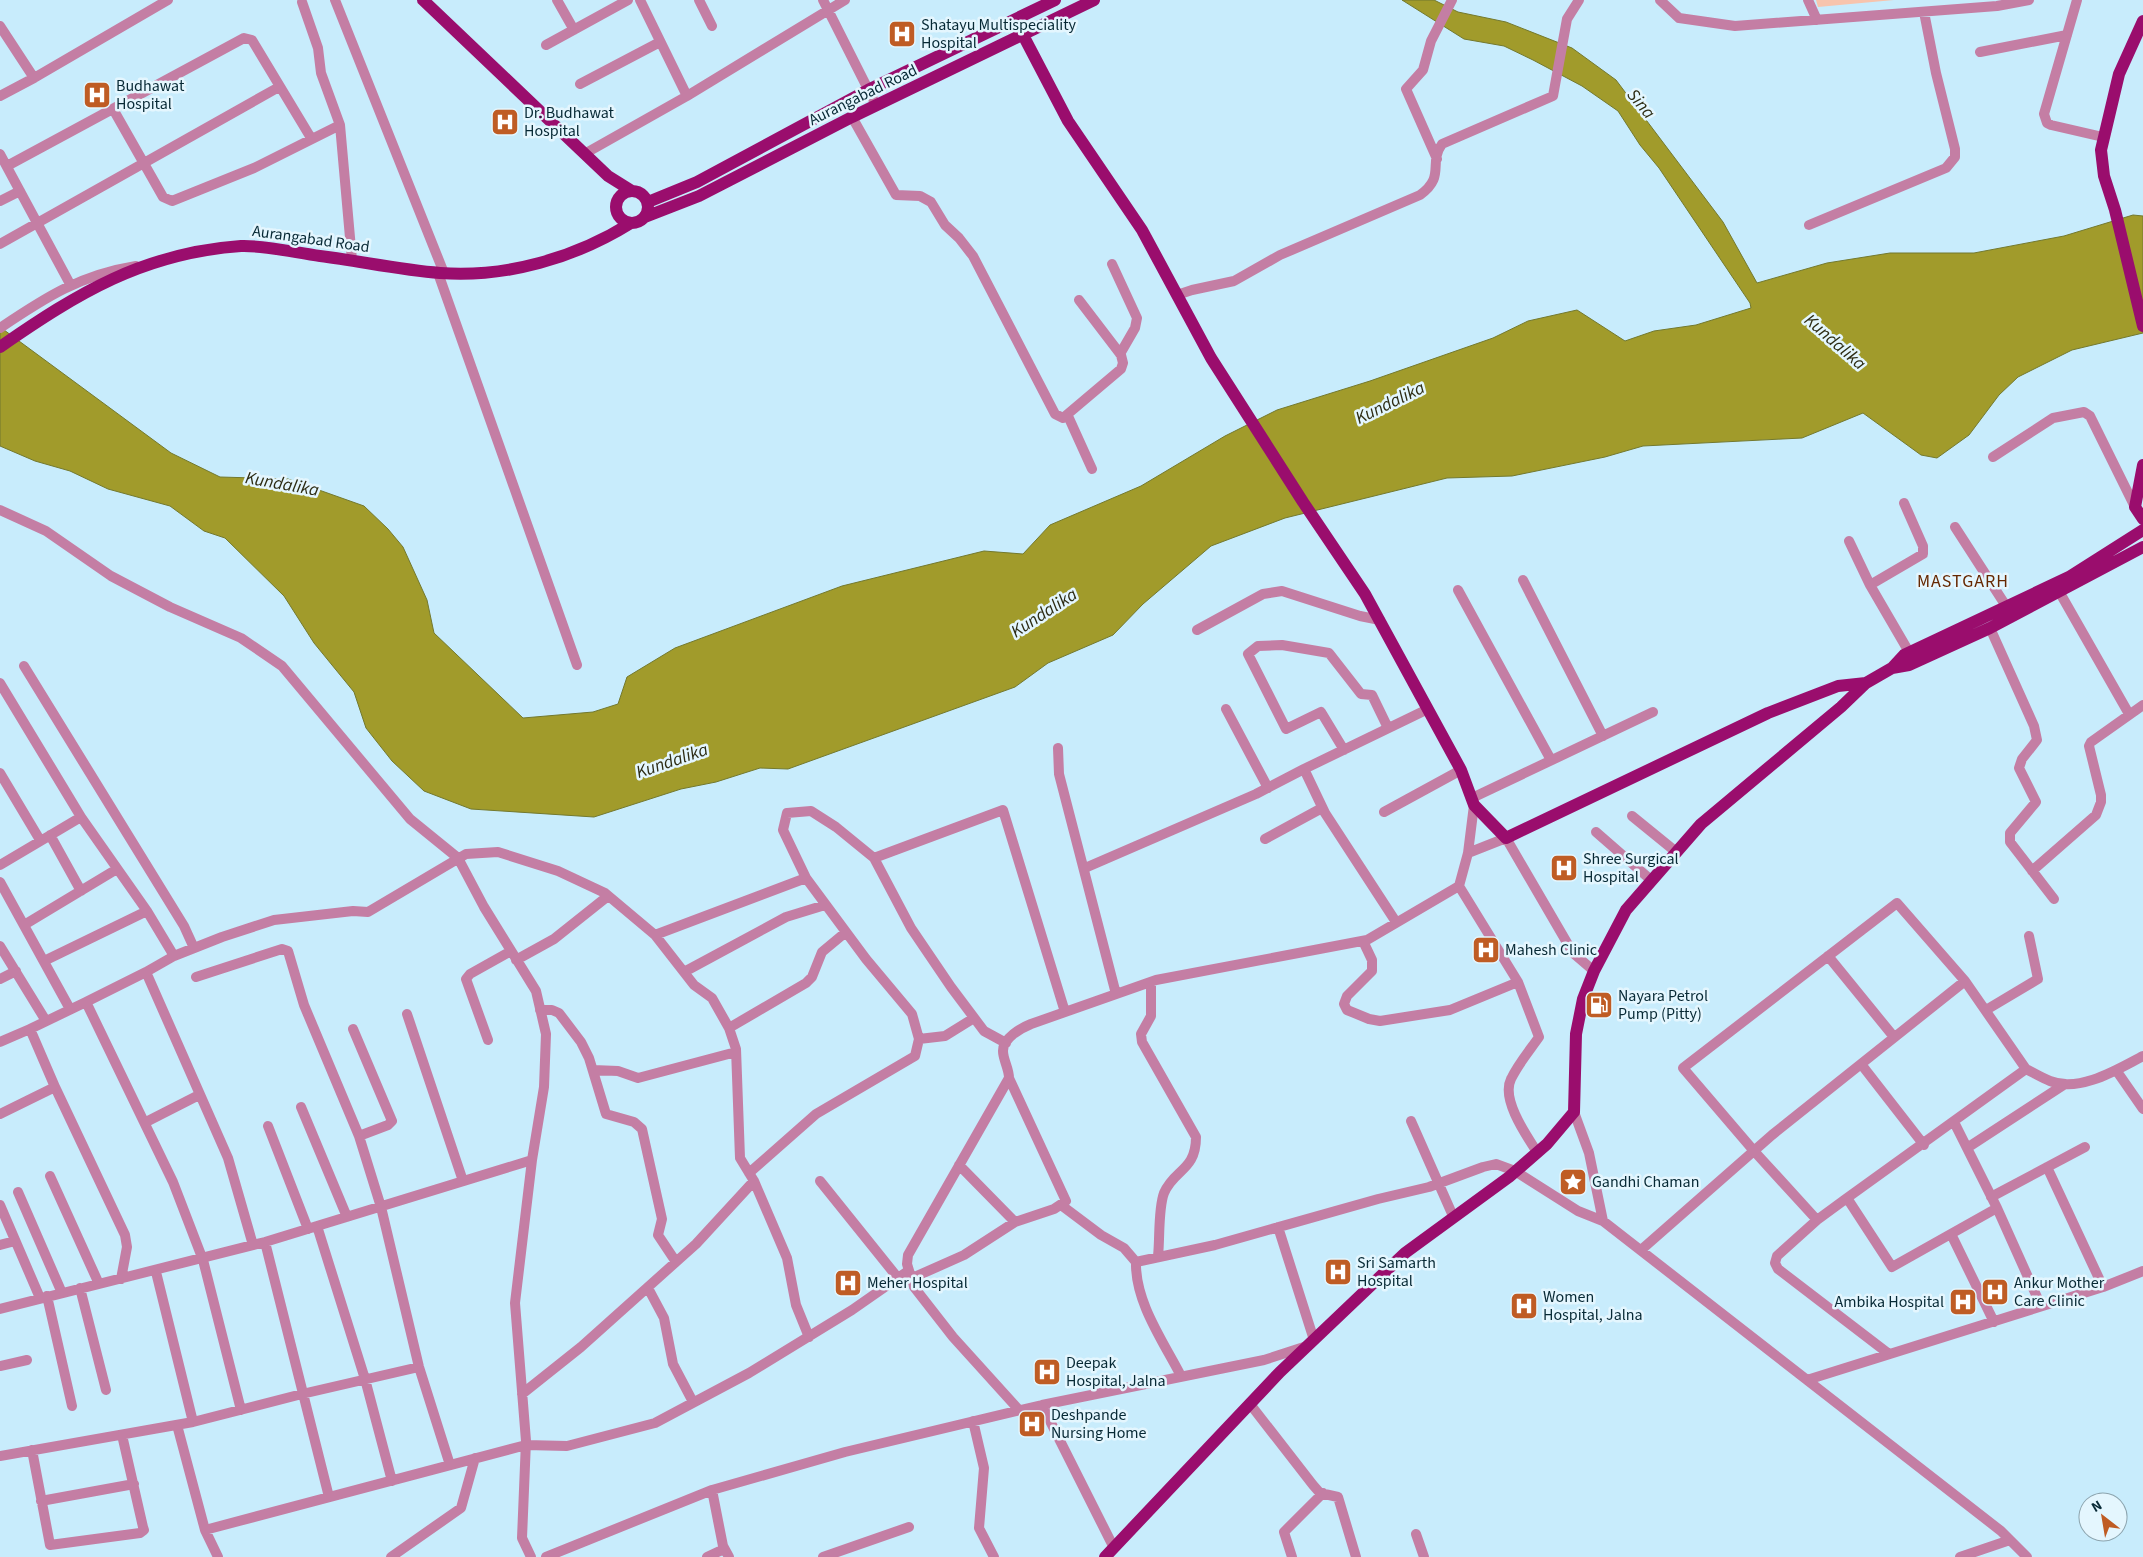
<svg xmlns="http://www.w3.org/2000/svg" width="2143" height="1557" viewBox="0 0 2143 1557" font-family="'Source Sans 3',sans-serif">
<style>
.green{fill:#f7c4ad}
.water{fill:#a19b2b;stroke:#73792e}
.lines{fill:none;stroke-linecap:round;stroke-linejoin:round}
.minor{stroke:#c47ea4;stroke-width:10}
.major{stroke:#9a0d6d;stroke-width:12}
.labels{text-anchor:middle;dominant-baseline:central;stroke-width:5;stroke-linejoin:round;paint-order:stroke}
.poi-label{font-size:16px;fill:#072935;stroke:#e4f6fe;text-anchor:start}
.street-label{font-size:16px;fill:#072935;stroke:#e4f6fe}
.water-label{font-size:18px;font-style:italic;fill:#2d2c14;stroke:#e4f6fe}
.neighbourhood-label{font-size:18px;letter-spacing:1px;fill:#652700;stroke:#e4f6fe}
</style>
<rect width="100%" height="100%" fill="#c8ecfc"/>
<!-- green -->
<path class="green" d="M1816 0H1894L1818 7Z"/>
<!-- water -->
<path class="water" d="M1402 0H1434L1458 12 1506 22 1572 48 1616 80 1723 222 1757 283 1827 263 1890 253H1974L2064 236 2133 215 2143 216V333L2072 350 2018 377 1999 395 1969 435 1937 458 1921 455 1863 413 1802 438 1643 446 1605 457 1512 476 1447 478 1285 518 1211 546 1143 604 1113 635 1048 663 1015 687 788 769 760 768 716 782 681 789 594 817 471 809 424 791 392 761 366 728 354 692 314 643 284 596 225 538 204 531 170 506 108 489 70 471 35 461 0 446V327L171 453 220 477 288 479 364 506 388 529 403 547 427 600 434 633 523 718 593 712 618 704 627 677 675 648 842 586 984 551 1023 554 1050 525 1141 486 1225 436 1277 410 1370 381 1493 338 1528 321 1577 310 1625 341 1654 331 1696 325 1751 308 1750 303 1659 168 1640 145 1618 111 1582 86 1533 60 1504 46 1464 39Z"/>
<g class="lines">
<!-- minor -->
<path class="minor" d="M335 0 444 273
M557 0 574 30
M640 0 687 96 845 0
M699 0 712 26
M823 0 876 105
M1660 0 1679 18 1735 26 1997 6 2029 0
M1808 0 1817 20
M2077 0 2044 114 2047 123 2051 125 2103 137
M302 2 318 48 321 73 340 125 352 260
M0 26 34 78 0 96
M546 45 628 0
M1980 52 2067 35
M34 78 168 0
M580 84 660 42
M113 109 163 197 172 201 254 168 340 125
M852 117 896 195 920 196 931 202 945 225 959 238 973 256 1055 414 1063 418 1121 369 1123 363 1121 355 1079 300
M586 153 687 96
M0 154 70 284
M1437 159 1406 89 1423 70 1431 41 1452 0
M7 166 244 38 252 40 311 138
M0 201 20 191
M1809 225 1946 168 1955 157V149L1936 73 1924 12
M0 244 279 87
M1112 264 1137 318 1135 328 1120 354
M438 273 577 665
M1177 295 1192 290 1234 281 1280 255 1420 195C1446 176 1428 164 1442 144L1553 96 1567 19 1579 0
M0 328C46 297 80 275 136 266
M1068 416 1092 469
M1993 457 2053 418 2084 412 2090 416 2135 507
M0 510 46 531 111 576 170 607 241 638 282 666 410 819 458 858 484 907 536 991 546 1034 544 1087 532 1160 515 1303 526 1441 522 1538 531 1557
M1955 527 2006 606
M1849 541 1870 585 1909 652
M1523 580 1603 736
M1870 585 1923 554V546L1904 503
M1458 590 1551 760
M2060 593 2129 714
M1990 628 2034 726 2037 740 2022 759 2019 768 2036 802 2010 833V842L2054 899
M1197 630 1263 594 1282 591 1360 616 1380 620
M24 666 184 926 194 948
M0 683 81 817 147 911 174 956
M1226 709 1268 788
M1058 748 1059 774 1116 994
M1344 750 1321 712 1286 729 1248 654 1258 646 1282 645 1329 653 1361 694 1372 695 1388 728
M0 773 40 840
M1472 798 1653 712
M1384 812 1461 770
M1632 816 1675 851
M1596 832 1651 880
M50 835 81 891
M1265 839 1322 808
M1468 853 1506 838 1573 953 1594 971
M0 865 81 817
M1085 868 1256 794 1304 769
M2032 871 2096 815 2101 802V795L2089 746 2091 742 2143 705
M0 882 70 1009
M1459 886 1518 982 1539 1037C1530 1050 1518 1064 1511 1079 1501 1099 1526 1135 1537 1152
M1396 922 1325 813 1304 769 1428 709
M24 925 117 869
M655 935 806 878
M1363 941 1372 960V971L1347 996 1344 1004 1347 1010 1369 1019 1380 1021 1450 1010 1518 982
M0 946 46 1021
M1828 956 1894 1037
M516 960 554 939 608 896
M44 961 147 911
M146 972 174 956 222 937 274 920 353 911 368 912 466 854 498 852 558 871 605 893 655 935 694 985 712 998 729 1028 736 1049 740 1158 754 1181
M684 972 786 917 825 905
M196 977 282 949 288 951 304 1005 359 1136 381 1207 419 1367 450 1465
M0 979 16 971
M1151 983V1016L1141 1034 1142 1042 1196 1137C1196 1171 1174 1169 1164 1193 1158 1209 1160 1239 1158 1256
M540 1010H552L559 1013 581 1042 589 1058 606 1114 634 1122 642 1129 662 1219 658 1235 676 1262
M1986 1010 2038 979 2029 936
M407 1014 463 1181
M729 1028 806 983 812 977 822 952 846 932
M353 1029 392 1121 388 1125 359 1136
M919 1039 945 1036 974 1018
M488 1040 466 979 470 974 511 951
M0 1042 30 1029
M1006 1043 984 1031 951 987 911 928 874 858 1003 810 1065 1012
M1861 1064 1924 1145
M2026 1069C2034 1073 2042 1078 2050 1081 2080 1093 2118 1069 2143 1056
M593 1070 618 1071 638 1078 736 1052
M2116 1070 2143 1109
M55 1087 125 1235 127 1247 121 1279
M301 1107 347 1217
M1574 1112 1589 1153 1603 1221
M0 1114 55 1087 30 1029 86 1002
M1411 1121 1453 1216
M146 1122 199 1095
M1954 1122 1997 1208 2041 1306
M268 1126 308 1229
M1967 1148 2065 1084
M959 1165 1015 1222 1054 1209 1066 1201 1009 1078
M2047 1167 2103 1287
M749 1173 816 1114 915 1056 919 1039 912 1014 866 959 806 878 783 830 787 813 811 811 836 827 874 858
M50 1176 99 1284
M820 1181 898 1278
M18 1192 62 1293
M1991 1197 2085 1147
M1847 1198 1817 1220 1777 1256 1775 1263 1778 1269 1889 1354
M0 1205 40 1298
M1061 1205 1101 1235 1124 1248 1136 1262C1135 1302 1163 1341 1181 1376
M1817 1220 1754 1151 1683 1068 1897 903 1965 981 2026 1069 1847 1198 1892 1267 1997 1208
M317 1226 365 1379 392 1481
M1278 1227 1314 1340
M1951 1234 1994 1322
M265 1242 329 1497
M0 1245 15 1241
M1641 1250 1772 1135 1965 981
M1136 1262 1215 1245 1378 1199 1429 1187 1483 1167 1496 1164 1515 1171 1578 1211 1603 1221 2001 1531 2027 1557
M156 1272 193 1422
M910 1279 964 1255 1015 1222
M80 1288 106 1390
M648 1288 664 1318 673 1364 693 1402
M47 1296 72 1406
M0 1309 265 1242 532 1160
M0 1366 27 1360
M1807 1380 2103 1287 2143 1271
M522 1394 581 1347 696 1244 754 1181 787 1258 796 1305 809 1337
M1250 1404 1313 1485 1320 1493 1338 1497 1356 1557
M1042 1405 1114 1548
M241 1410 203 1260 173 1182 86 1002 146 972 228 1158 253 1245
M1019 1410 953 1337 914 1287 907 1264 908 1255 1009 1078C1009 1068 1003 1060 1003 1051 1003 1038 1021 1028 1031 1024L1156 980 1367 940 1459 886 1468 853 1474 805
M973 1421 984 1468 979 1528 994 1557
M177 1425 205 1530
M32 1450 50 1545 140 1533 144 1530 143 1527 122 1435
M0 1456 193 1422 302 1394 419 1367
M712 1490 723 1546 729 1557
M41 1501 134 1484
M1416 1534 1424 1557
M218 1557 205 1530 526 1445 567 1446 655 1423 749 1373 852 1310 908 1271
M391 1557 461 1508 475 1458
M546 1557 712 1490 845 1452 1042 1405 1264 1360 1307 1346
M707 1557 724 1549
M823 1557 909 1527
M1292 1557 1284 1532 1323 1493
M1960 1557 2010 1540"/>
<!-- major -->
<path class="major" d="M423 0 608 176 632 191
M2143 21 2119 74 2101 150 2104 176 2115 210 2143 326
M1023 35 1068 121 1142 230 1211 358 1303 502 1365 594 1461 770 1474 805 1506 838 1768 713 1838 686 1866 683
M616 207a16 16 0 1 1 32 0a16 16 0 1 1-32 0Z
M648 202 697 182 868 90 1055 0
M645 217 699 196 852 117 1094 0
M0 347C78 293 143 253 241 246 263 245 297 253 320 256 360 261 400 270 440 273 506 278 575 258 631 223
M2143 465 2135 507 2143 519
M1892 668 1904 655 2069 577 2143 530
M1105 1557 1280 1372 1405 1253 1509 1177 1547 1144 1574 1112 1576 1034 1583 999 1594 971 1626 910 1701 824 1841 707 1866 683 1892 668 1909 665 1990 628 2143 547"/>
</g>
<!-- icons -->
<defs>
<g id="hospital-square" transform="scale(1.4375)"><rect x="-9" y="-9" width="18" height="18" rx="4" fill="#bf5c24" stroke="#e4f6fe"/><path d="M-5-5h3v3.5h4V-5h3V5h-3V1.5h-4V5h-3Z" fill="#fff"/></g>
<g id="fuel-square" transform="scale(1.4375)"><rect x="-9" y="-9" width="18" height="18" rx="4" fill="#bf5c24" stroke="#e4f6fe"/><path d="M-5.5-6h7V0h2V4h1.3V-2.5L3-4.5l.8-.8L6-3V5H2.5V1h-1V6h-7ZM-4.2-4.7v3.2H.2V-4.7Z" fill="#fff"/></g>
<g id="sight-square" transform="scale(1.4375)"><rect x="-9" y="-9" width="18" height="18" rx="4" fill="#bf5c24" stroke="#e4f6fe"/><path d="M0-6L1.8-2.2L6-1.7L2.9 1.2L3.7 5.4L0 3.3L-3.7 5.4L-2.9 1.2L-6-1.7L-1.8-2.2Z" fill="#fff"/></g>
</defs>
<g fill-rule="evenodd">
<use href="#hospital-square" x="902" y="34"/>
<use href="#hospital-square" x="97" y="95"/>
<use href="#hospital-square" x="505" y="122"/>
<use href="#hospital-square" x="1564" y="868"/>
<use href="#hospital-square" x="1486" y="950"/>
<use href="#fuel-square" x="1599" y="1005"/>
<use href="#sight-square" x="1573" y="1182"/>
<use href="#hospital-square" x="1338" y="1272"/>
<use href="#hospital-square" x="848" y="1283"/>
<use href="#hospital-square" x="1995" y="1292"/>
<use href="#hospital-square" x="1963" y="1302"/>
<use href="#hospital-square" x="1524" y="1306"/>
<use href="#hospital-square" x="1047" y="1372"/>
<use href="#hospital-square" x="1032" y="1424"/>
</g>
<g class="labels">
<!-- poi labels -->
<g class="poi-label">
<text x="921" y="25">Shatayu Multispeciality<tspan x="921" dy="18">Hospital</tspan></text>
<text x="116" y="86">Budhawat<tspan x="116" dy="18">Hospital</tspan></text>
<text x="524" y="113">Dr. Budhawat<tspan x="524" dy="18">Hospital</tspan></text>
<text x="1583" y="859">Shree Surgical<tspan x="1583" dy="18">Hospital</tspan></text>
<text x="1505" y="950">Mahesh Clinic</text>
<text x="1618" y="996">Nayara Petrol<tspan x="1618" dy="18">Pump (Pitty)</tspan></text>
<text x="1592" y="1182">Gandhi Chaman</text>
<text x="1357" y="1263">Sri Samarth<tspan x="1357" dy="18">Hospital</tspan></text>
<text x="867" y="1283">Meher Hospital</text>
<text x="2014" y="1283">Ankur Mother<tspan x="2014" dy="18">Care Clinic</tspan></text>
<text x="1543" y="1297">Women<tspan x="1543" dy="18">Hospital, Jalna</tspan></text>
<text x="1944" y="1302" text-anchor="end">Ambika Hospital</text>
<text x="1066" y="1363">Deepak<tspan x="1066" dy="18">Hospital, Jalna</tspan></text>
<text x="1051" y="1415">Deshpande<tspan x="1051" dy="18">Nursing Home</tspan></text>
</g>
<!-- street labels -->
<g class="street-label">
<text transform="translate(863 95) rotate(-26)">Aurangabad Road</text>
<text transform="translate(311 239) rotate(8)">Aurangabad Road</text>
</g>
<!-- water labels -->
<g class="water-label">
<text transform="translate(1641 104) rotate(50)">Sina</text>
<text transform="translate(1835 342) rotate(41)">Kundalika</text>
<text transform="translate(1390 403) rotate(-26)">Kundalika</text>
<text transform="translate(282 484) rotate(10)">Kundalika</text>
<text transform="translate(1044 613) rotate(-33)">Kundalika</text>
<text transform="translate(672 761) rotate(-19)">Kundalika</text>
</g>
<!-- neighbourhood labels -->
<g class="neighbourhood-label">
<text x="1963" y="581">MASTGARH</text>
</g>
</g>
<!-- north arrow -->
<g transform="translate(2103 1517) rotate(329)"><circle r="24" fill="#e4f6fe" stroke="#8ca4ae"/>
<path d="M0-4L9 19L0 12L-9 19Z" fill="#bf5c24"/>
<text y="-8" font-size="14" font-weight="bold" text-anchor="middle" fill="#072935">N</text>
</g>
</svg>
